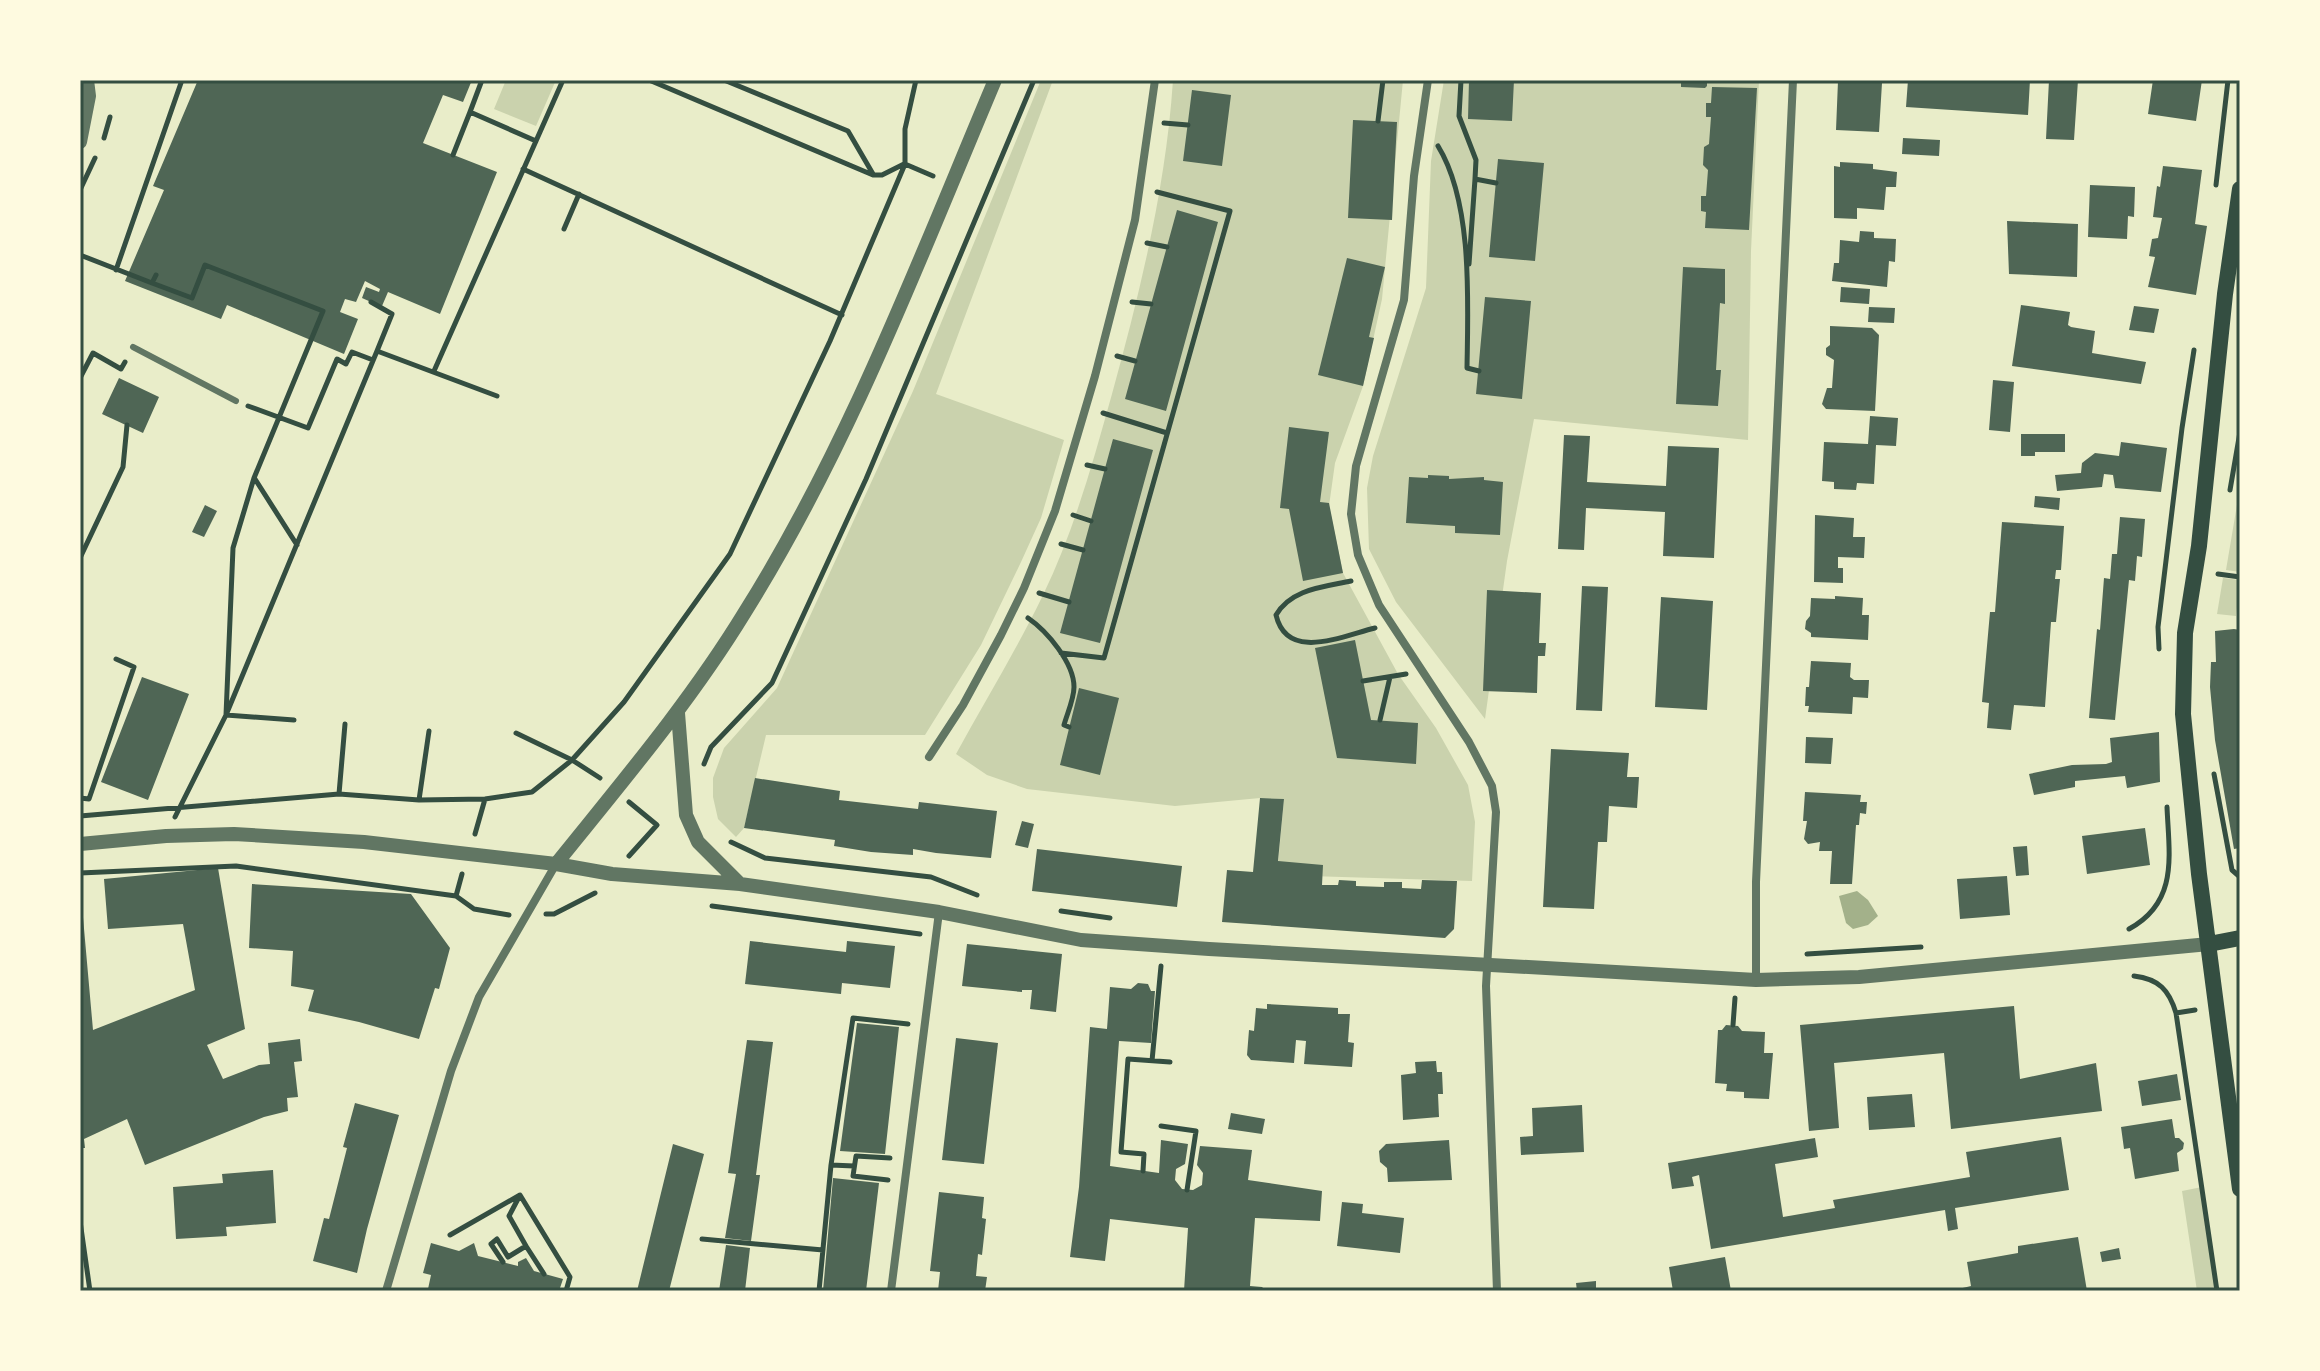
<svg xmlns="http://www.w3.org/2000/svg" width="2320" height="1371" viewBox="0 0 2320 1371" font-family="Poppins,sans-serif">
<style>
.green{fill:#cad2ad}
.water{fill:#a3b18a}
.building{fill:#4f6655}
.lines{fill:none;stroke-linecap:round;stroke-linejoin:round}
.path{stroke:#344e41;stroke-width:5}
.service{stroke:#617663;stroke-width:6}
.minor{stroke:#617663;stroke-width:8}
.tertiary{stroke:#617663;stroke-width:14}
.secondary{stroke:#344e41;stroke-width:16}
.neatline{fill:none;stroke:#344e41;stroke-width:3}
</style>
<rect width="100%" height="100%" fill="#e9edc9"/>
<!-- green -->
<path class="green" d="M506 80H556L536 126 494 109Z
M1041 80H1053L936 394 1064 440 1041 518 1021 562 981 645 925 735H766L744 828 736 837 718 819 713 797V778L724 748 777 688 913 391Z
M1173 80H1403L1382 299 1363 386 1335 463 1329 506 1343 573 1398 674 1436 728 1468 785 1475 822 1472 881 1277 875 1284 799 1260 798 1175 806 1027 789 987 775 956 754C985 701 1017 649 1043 595 1074 531 1093 462 1112 394 1140 292 1166 187 1173 80Z
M1444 80H1759L1751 251 1748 440 1534 419 1507 561 1485 719 1396 602 1369 549 1367 488 1373 456 1426 288 1431 161Z
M2240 487V572L2226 570Z
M2223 578 2240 580 2236 616 2217 614Z
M2202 1187 2217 1291H2197L2182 1191Z"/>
<!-- water -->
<path class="water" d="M1857 891 1868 900 1878 916 1868 925 1853 929 1846 923 1839 896Z"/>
<!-- building -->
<path class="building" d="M198 80H472L463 102 443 95 423 143 497 172 440 314 388 292 382 306 371 302 362 298 366 287 379 292 380 289 365 281 356 302 345 299 340 312 358 319 344 354 227 305 221 319 125 281 164 190 153 186Z
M1469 80H1514L1512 121 1468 119Z
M1681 80H1707V86L1705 88 1681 87Z
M1908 80H2030L2028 115 1906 107Z
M2049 80H2078L2074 140 2046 139Z
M2153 80H2202L2196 121 2148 114Z
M1838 81 1882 83 1879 132 1836 130Z
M1712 87 1757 88 1749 230 1705 228 1706 212 1701 211V196H1706L1708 170 1703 165 1704 147 1709 144 1711 117H1706V103H1711Z
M1192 90 1231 95 1222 166 1183 161Z
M1353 120 1397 122 1392 220 1348 218Z
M1903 138 1940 140 1939 156 1902 154Z
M1498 159 1544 163 1535 261 1489 257Z
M1840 162 1873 164V169L1897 172 1896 187H1886L1884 210 1857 208V219L1834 218V166L1840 167Z
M2163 166 2202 170 2195 224 2207 226 2196 295 2148 287 2155 257 2149 256 2152 239 2158 238 2162 218 2153 217 2157 186 2160 187Z
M2090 185 2135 187 2134 217 2128 216 2127 239 2088 237Z
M1177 210 1218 222 1166 411 1125 399Z
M2007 221 2078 224 2077 277 2009 274Z
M1860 231 1874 232V238L1896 239 1895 262 1889 261 1887 287 1832 281 1834 263H1839L1840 240 1859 242Z
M1347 258 1385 267 1369 337 1374 338 1363 386 1318 375Z
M1683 267 1725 269V304L1720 303 1716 370H1721L1718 406 1676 404Z
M1841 287 1870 289 1869 304 1840 302Z
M1485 297 1531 301 1522 399 1476 394Z
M2021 305 2070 312 2068 325 2071 327 2095 331 2092 353 2146 362 2141 384 2012 366Z
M2134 306 2159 309 2154 333 2129 330Z
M1869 307 1895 308 1894 323 1868 322Z
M1830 326 1872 328 1879 335 1875 411 1826 409 1822 404 1827 388H1832L1834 360 1826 355V348L1830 345Z
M119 378 159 397 143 433 102 414Z
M1993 380 2014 382 2010 432 1989 430Z
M1870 416 1898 418 1896 446 1876 445 1874 484 1857 483 1856 490 1834 489V482L1822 481 1824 442 1868 444Z
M1289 427 1329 432 1320 502 1329 503 1343 573 1303 581 1289 509 1280 508Z
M2021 434H2065V452H2035V456H2021Z
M1564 435 1590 436 1587 482 1666 486 1668 446 1719 448 1714 558 1663 556 1665 512 1586 508 1584 550 1558 549Z
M1113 439 1153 450 1100 643 1060 633Z
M2121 442 2167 448 2161 492 2115 488 2113 475 2104 474 2102 487 2057 491 2055 475 2081 473 2082 463 2095 453 2119 456Z
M1428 475 1449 476V479L1484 477V480L1503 482 1500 535 1455 533V526L1406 523 1409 477 1428 478Z
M2035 496 2060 498 2059 510 2034 507Z
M205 505 217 511 204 537 192 532Z
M1815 515 1854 518 1853 537H1865L1864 558 1838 557V568H1843V583L1814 582Z
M2120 517 2145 519 2142 557 2137 556 2135 581 2129 580 2115 720 2089 718 2097 629 2100 630 2104 578 2110 579 2112 554H2117Z
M2002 522 2064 526 2061 570H2056L2055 579H2060L2056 622H2051L2045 707 2014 705 2011 730 1987 728 1989 703 1982 702 1990 612H1995Z
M1582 586 1608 587 1602 711 1576 710Z
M1487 590 1541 593 1539 643H1546L1545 656H1538L1537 693 1483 691Z
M1835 596 1863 598 1862 615H1869L1868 640 1811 637V633L1805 629 1806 621 1810 616 1811 598 1835 599Z
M1661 597 1713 601 1707 710 1655 707Z
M2234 629 2240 630V848L2234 849 2215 740 2210 687 2211 662H2216L2215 631Z
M1355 640 1371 720 1418 723 1416 764 1337 758 1315 648Z
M1811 661 1851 663 1850 677 1854 680H1869L1868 698 1853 697 1852 714 1808 712 1809 706H1805L1806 687H1809Z
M142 677 189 694 148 800 101 782Z
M1079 688 1119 698 1100 775 1060 765Z
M2159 732 2160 782 2127 788 2125 776 2075 781V787L2034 795 2029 774 2072 765 2106 764 2112 762 2110 738Z
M1806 737 1833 738 1831 764 1805 763Z
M1551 749 1629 753 1627 777H1639L1637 808 1609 806 1607 842H1598L1594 909 1543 907Z
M755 778 840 791 839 800 918 809 919 802 997 811 991 858 936 853 913 849V855L871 852 834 846 835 840 744 828Z
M1805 792 1861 795 1860 802H1867L1866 814 1860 813 1859 825H1856L1852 884H1830L1832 851H1819L1820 842 1808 844 1804 839 1807 821H1803Z
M1260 798 1284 799 1278 861 1323 865 1322 885H1338L1339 880 1356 881V886L1384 887V882H1402V888L1421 889 1422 880 1457 881 1454 929 1445 938 1222 922 1227 870 1253 872Z
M1022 821 1034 824 1028 848 1015 845Z
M2145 828 2150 865 2087 874 2082 836Z
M2027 846 2029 875 2016 876 2013 847Z
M1037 849 1182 866 1177 907 1032 891Z
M218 868 245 1029 207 1045 223 1079 259 1065 270 1064 268 1043 300 1039 302 1061 294 1062 298 1097 287 1098 288 1111 264 1117 145 1165 127 1119 84 1139 85 1148H80V906H82L93 1030 195 990 183 924 108 929 104 879Z
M2007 876 2010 915 1960 919 1957 879Z
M252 884 411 894 450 948 439 989 435 988 419 1039 359 1022 308 1011 314 990 291 986 293 951 249 948Z
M750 941 846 952 847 941 895 946 890 988 842 983 841 994 745 984Z
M967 944 1062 954 1056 1012 1030 1009 1032 990H1022V992L962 986Z
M1138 983 1148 984 1151 991H1155L1151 1043 1119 1041 1110 1166 1159 1173 1161 1140 1188 1144 1185 1164 1176 1169 1175 1180 1182 1189 1193 1190 1202 1185 1203 1173 1197 1165 1200 1146 1252 1150 1248 1180 1322 1191 1320 1221 1255 1218 1250 1286 1262 1287 1266 1291H1184L1188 1228 1110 1219 1105 1261 1070 1257 1079 1187 1090 1027 1107 1029 1110 987 1131 989Z
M1267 1004 1338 1008V1014H1350L1348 1042 1354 1043 1352 1067 1304 1064 1306 1041 1296 1040 1294 1063 1251 1060 1247 1055 1249 1030 1254 1031 1256 1008 1267 1009Z
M2014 1006 2020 1079 2096 1063 2102 1111 1951 1129 1944 1053 1834 1063 1839 1128 1809 1131 1800 1025Z
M857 1023 899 1027 885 1154 840 1151Z
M1726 1025 1738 1026 1742 1031 1765 1032 1764 1053H1773L1769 1099 1744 1098V1092L1726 1091 1727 1084 1715 1083 1718 1030H1722Z
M956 1038 998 1043 984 1164 942 1160Z
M747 1040 773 1042 756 1175H760L751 1241 725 1238 736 1174 728 1173Z
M1436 1061 1437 1072H1442L1443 1094H1438L1439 1117 1403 1120 1401 1075 1416 1073 1415 1062Z
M2177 1074 2181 1100 2142 1106 2138 1081Z
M1912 1094 1915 1127 1869 1130 1867 1097Z
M355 1103 399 1115 367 1229 357 1273 313 1261 324 1218 329 1219 347 1148 343 1147Z
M1582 1105 1584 1152 1521 1155 1520 1137 1533 1136 1532 1108Z
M1231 1113 1265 1119 1262 1134 1228 1129Z
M2172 1119 2175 1138H2179L2184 1143 2183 1149 2177 1153 2179 1171 2135 1179 2130 1148 2124 1149 2121 1127Z
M2061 1137 2069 1190 1955 1208 1958 1229 1948 1231 1945 1210 1711 1249 1699 1175 1692 1177 1694 1186 1672 1189 1668 1163 1815 1138 1818 1157 1775 1164 1783 1217 1835 1208 1833 1200 1970 1177 1966 1152Z
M1449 1140 1452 1180 1388 1182 1387 1168 1380 1162 1379 1151 1386 1144Z
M673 1144 704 1154 669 1291H637Z
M273 1170 276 1223 226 1227 227 1236 176 1239 173 1187 223 1183 222 1174Z
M833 1178 879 1183 866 1291H823Z
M939 1192 984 1197 982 1218 986 1219 982 1255 978 1254 976 1276 987 1277 985 1291H938L940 1272 930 1271Z
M1342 1202 1363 1204 1362 1213 1404 1218 1400 1253 1337 1246Z
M2078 1237 2087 1291H1950L1971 1286 1967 1262 2018 1253V1246Z
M431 1243 459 1251 474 1243 478 1256 518 1266V1262L526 1258 534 1271 563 1279 559 1291 428 1289 431 1275 423 1273Z
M726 1245 750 1248 745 1291H719Z
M2119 1248 2121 1259 2102 1262 2100 1252Z
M1725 1257 1731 1291H1673L1669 1267Z
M1596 1281V1291H1577L1576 1283Z"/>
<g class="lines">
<!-- path -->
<path class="path" d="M649 80 873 175H882L904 164
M724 80 848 131 873 174
M916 80 905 129V164L933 176
M1461 80 1459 116 1476 160 1475 179
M1378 121 1383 80
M1164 123 1188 125
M104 138 110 117
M536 141 563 80
M1438 146C1473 203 1468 302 1467 368L1479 371
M453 155 470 112
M523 169 842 315
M2216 185 2228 80
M80 190 95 158
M564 229 579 194
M1147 243 1167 247
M80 255 152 283
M1469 264 1475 179 1496 183
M116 270 182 80
M156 275 152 283 192 298 205 265 323 311 254 478 233 548 226 715 294 720
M371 302 392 314 377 351
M1132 302 1151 304
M1117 356 1135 361
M434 371 536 141 470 112 482 80
M80 378 93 353 121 369 125 362
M248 406 308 428 337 359 346 364 352 352 373 360
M1103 413 1167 433
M1087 465 1105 469
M255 479 297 545
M2230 490 2240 432
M1073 515 1091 521
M1061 544 1083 550
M80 558 123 467 127 425
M2218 574 2240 577
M1351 581C1323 587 1291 589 1276 615 1287 662 1342 636 1375 628
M1039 593 1069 602
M1028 618C1047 631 1074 663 1074 687 1074 699 1067 714 1064 725L1069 727
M2159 649 2158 627 2182 428 2194 350
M1061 653 1104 658 1230 211 1157 192
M1363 681 1406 674
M1380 720 1390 677
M345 724 339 794 419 800 485 799 532 792 572 760 624 702 730 554 830 341 905 164
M516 733 572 760 600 778
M704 764 711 747 772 683 866 479 1034 80
M2214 774 2232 870 2240 877
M80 798 89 799 134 667 116 659
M419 800 429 731
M80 816 339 794
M175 817 226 715 377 351 497 396
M475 834 485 799
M731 842 765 858 931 877 977 895
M629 856 657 825 629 802
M80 873 236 866 456 896 474 909 509 915
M456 896 462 874
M712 906 920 934
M1061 911 1110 918
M546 914H554L595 893
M2129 929C2179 902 2169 855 2167 807
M1807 954 1921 947
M2134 976C2159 979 2169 990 2176 1013L2217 1291
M2176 1013 2195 1010
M1733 1025 1735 998
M1152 1061 1161 966
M1161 1126 1196 1131 1187 1190
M831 1165 853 1018 908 1024
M1143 1171 1144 1154 1121 1152 1128 1059 1170 1062
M888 1180 853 1176 856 1156 890 1158
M80 1221 90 1291
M450 1235 520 1195 570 1277 566 1291
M702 1239 823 1250
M526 1246 544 1274
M503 1262 491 1244 497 1239 508 1257 526 1246 509 1216 519 1197
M819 1291 831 1165 854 1166"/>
<!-- service -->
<path class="service" d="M133 347 236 401"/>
<!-- minor -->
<path class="minor" d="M1428 80 1414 176 1404 300 1356 466 1351 514 1358 555 1379 605 1469 742 1492 786 1496 812 1486 986 1497 1291
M929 757 963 705 1001 635 1024 588 1055 511 1095 376 1135 220 1155 80
M1756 980V882L1793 80
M386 1291 451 1071 479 997 556 864
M891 1291 939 912"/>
<!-- tertiary -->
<path class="tertiary" d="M80 142 89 96 87 80
M678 713 686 815 698 842 740 884
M80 844 166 836 234 834 364 842 556 864 612 874 740 884 939 912 1081 940 1209 949 1756 980 1859 977 2209 944
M556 864C622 782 690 702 745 612 849 446 919 260 995 80"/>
<!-- secondary -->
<path class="secondary" d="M2240 189 2225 294 2199 546 2185 633 2183 714 2199 874 2240 1189
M2209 944 2240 938"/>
</g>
<!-- border -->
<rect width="2320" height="1371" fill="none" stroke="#fefae0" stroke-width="164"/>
<rect x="82" y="82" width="2156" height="1207" class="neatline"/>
</svg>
